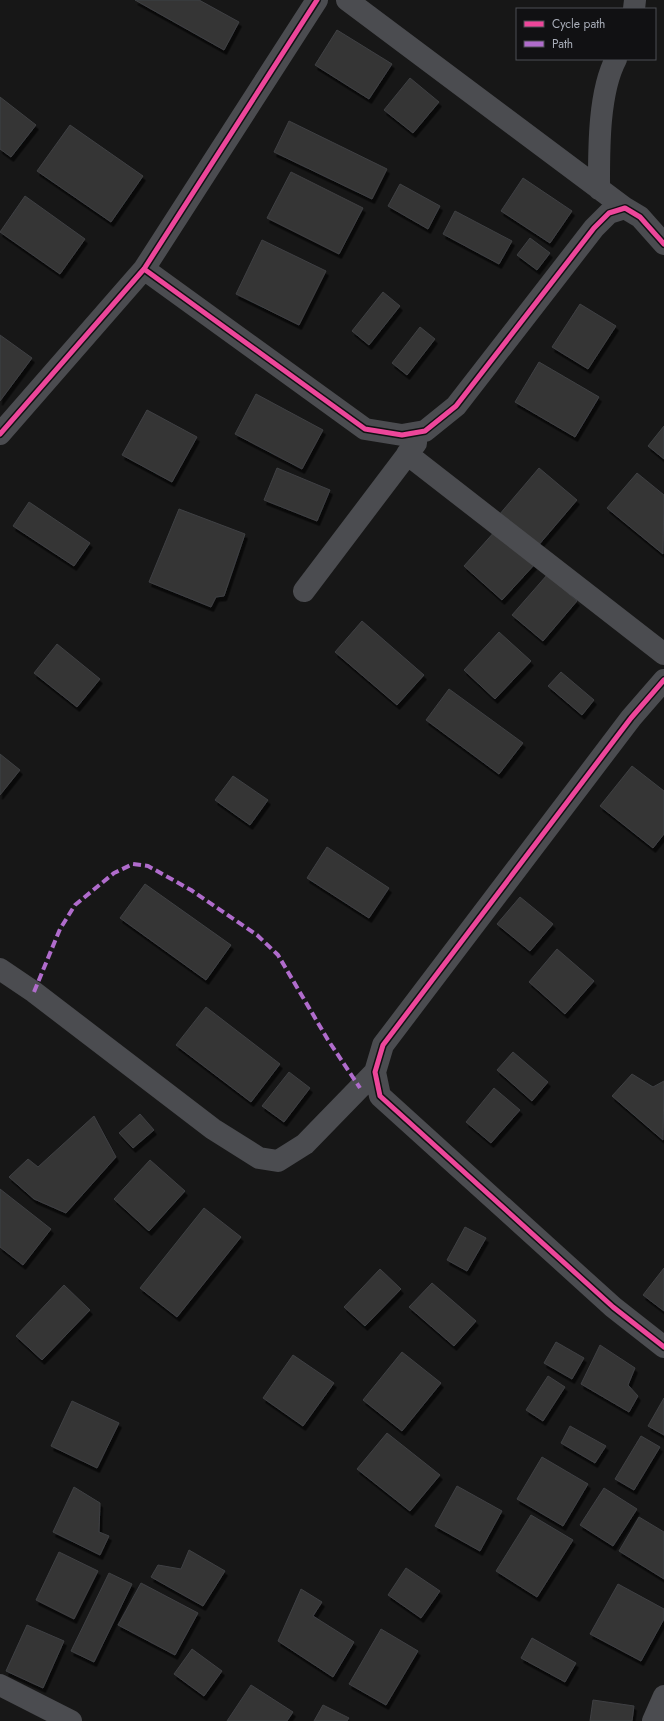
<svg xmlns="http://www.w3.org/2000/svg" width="664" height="1721" viewBox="0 0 664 1721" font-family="Jost,sans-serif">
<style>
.building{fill:#353536;stroke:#3f4043;filter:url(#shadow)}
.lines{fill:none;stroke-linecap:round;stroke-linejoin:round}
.minor{stroke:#4b4c50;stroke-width:22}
.quiet{stroke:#b06ccc;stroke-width:4;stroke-dasharray:8 4;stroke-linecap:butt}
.cycleway-casing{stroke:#111113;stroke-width:8}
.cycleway{stroke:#ed469a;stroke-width:5}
</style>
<defs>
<filter id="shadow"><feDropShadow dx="2.5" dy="4.5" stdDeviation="0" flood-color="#0009"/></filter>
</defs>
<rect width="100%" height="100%" fill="#171717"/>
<!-- building -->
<path class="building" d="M135 0H199L239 22 224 50Z
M337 30 392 64 369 99 315 65Z
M410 78 439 102 413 133 384 110Z
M0 97 36 125 11 157 0 149Z
M289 121 387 169 372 199 274 152Z
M70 125 143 176 111 222 37 171Z
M291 172 363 208 339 254 267 218Z
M523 178 572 211 550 243 501 211Z
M400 184 440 206 428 229 388 206Z
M25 196 85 239 60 274 0 232Z
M455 211 512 241 499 264 443 234Z
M530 238 550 253 537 270 517 255Z
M262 240 326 271 299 325 236 294Z
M383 292 400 306 369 345 352 331Z
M580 304 616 326 588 369 552 347Z
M420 327 435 339 407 375 392 363Z
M0 335 32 358 0 401Z
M539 362 599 397 575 437 515 402Z
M256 394 323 430 302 469 235 434Z
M147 410 197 437 172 482 122 455Z
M664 426V459L648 446Z
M277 468 330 490 317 521 264 500Z
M539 468 577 500 537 547 499 515Z
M637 473 664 495 663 554 607 508Z
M29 502 90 543 74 566 13 526Z
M179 509 245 534 224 596 216 597 211 607 149 582Z
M496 530 535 564 502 600 464 566Z
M547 575 577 601 543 641 512 615Z
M362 621 424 675 397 705 335 652Z
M499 632 531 661 495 699 464 670Z
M57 644 100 679 77 707 34 673Z
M561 672 594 700 582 715 548 686Z
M449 689 523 743 499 774 426 720Z
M0 754 20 770 0 795Z
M632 766 664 791V834L653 848 600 806Z
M233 776 268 800 250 825 215 800Z
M327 847 389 888 369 918 307 878Z
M145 884 231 945 206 980 120 918Z
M520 897 553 924 530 951 497 924Z
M557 949 594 981 565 1014 529 982Z
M206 1007 280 1064 251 1102 176 1045Z
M513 1052 548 1082 532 1101 497 1070Z
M289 1072 310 1088 284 1122 262 1106Z
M632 1074 653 1087 664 1081 663 1140 612 1096Z
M494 1088 520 1110 491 1143 466 1122Z
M140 1114 154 1130 133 1148 119 1133Z
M94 1116 116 1157 66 1213 34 1199 9 1177 28 1159 38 1167Z
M150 1160 185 1191 149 1231 114 1199Z
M0 1189 51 1229 23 1265 0 1247Z
M204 1208 241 1237 177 1317 140 1288Z
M465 1227 486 1238 467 1271 447 1260Z
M664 1268V1311L643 1295Z
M380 1269 401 1289 365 1326 344 1307Z
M432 1283 476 1321 454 1346 409 1307Z
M64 1285 90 1310 42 1360 16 1336Z
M556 1342 584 1358 572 1379 544 1363Z
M600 1345 635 1368 628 1385 638 1396 629 1412 581 1384Z
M402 1352 441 1383 402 1431 363 1400Z
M293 1355 334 1383 303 1426 263 1398Z
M548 1376 565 1387 543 1421 526 1410Z
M664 1398V1435L648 1426Z
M72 1401 119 1423 97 1468 51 1446Z
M570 1426 606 1446 595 1463 561 1443Z
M387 1433 440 1475 410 1511 357 1469Z
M641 1436 660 1447 634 1490 615 1479Z
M542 1457 588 1484 563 1526 517 1499Z
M457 1486 502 1511 480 1551 435 1526Z
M74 1487 100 1503 99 1532 109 1536 100 1555 53 1532Z
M604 1488 637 1509 613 1546 580 1525Z
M531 1515 573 1540 537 1597 496 1571Z
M639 1517 664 1532V1579L619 1551Z
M189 1550 225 1571 203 1606 151 1577 158 1565 181 1569Z
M59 1552 98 1571 74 1619 36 1600Z
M406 1568 440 1591 421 1618 388 1595Z
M109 1573 132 1584 94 1662 71 1651Z
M141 1583 198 1613 175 1655 118 1625Z
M618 1584 664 1609V1619L641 1661 590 1634Z
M301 1589 322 1602 313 1616 354 1642 333 1677 278 1641Z
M27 1625 64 1641 43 1688 6 1671Z
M381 1629 418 1651 386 1705 349 1684Z
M532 1638 576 1663 565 1682 521 1658Z
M192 1649 222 1671 204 1696 174 1674Z
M251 1685 293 1712 287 1721H227Z
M593 1700 634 1706 632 1721H590Z
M323 1705 349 1718 347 1721H314Z"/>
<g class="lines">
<!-- minor -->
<path class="minor" d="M347 0 625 208
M634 9 635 0
M599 189C599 152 598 93 616 59
M144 269 365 429 402 435 425 431 456 406 594 228 609 213 625 208 640 217 664 244
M0 434 144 269 317 0
M407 454 664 654
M304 591 416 443
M664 680 631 718 383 1045 375 1072 380 1096 613 1307 664 1347
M0 969 34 992 213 1129 259 1158 278 1161 305 1144 375 1072
M0 1685 71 1721
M653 1721 664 1696"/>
<!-- quiet -->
<path class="quiet" d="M34 992 60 929 75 905 114 873 133 864 148 866 191 890 257 935 278 955 328 1040 360 1088"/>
<!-- cycleway casing -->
<g class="cycleway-casing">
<path id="cycleway" d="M144 269 365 429 402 435 425 431 456 406 594 228 609 213 625 208 640 217 664 244
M0 434 144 269 317 0
M664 680 631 718 383 1045 375 1072 380 1096 613 1307 664 1347"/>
</g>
<!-- cycleway -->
<use href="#cycleway" class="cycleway"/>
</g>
<!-- legend -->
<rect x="516" y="8" width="140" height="52" fill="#111113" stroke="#4d4f55"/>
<rect x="524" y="21" width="20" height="6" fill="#ed469a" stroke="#4d4f55"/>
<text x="552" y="28" font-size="12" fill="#a8adb8">Cycle path</text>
<rect x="524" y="41" width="20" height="6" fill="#b06ccc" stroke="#4d4f55"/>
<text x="552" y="48" font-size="12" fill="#a8adb8">Path</text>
</svg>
